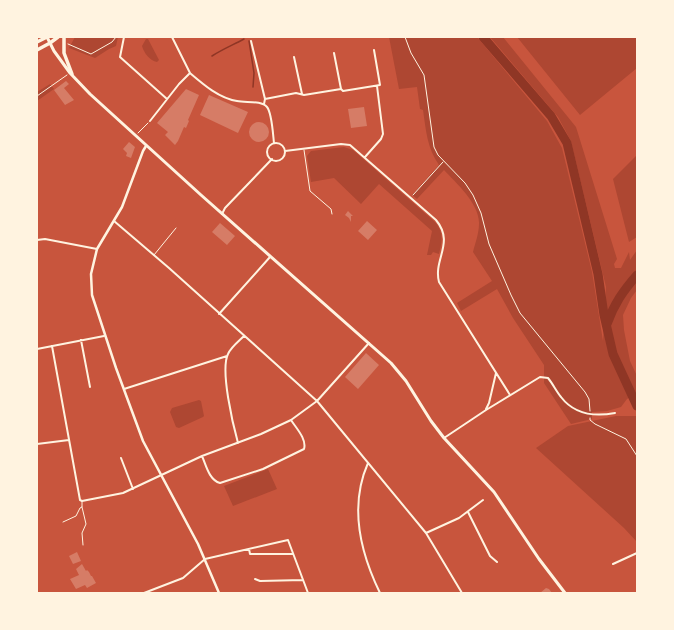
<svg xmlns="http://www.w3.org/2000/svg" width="674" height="630" viewBox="0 0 674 630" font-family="'IBM Plex Serif',serif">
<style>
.green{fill:#ae4732}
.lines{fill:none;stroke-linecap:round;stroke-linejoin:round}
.stream{stroke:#8f3625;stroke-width:1.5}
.river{stroke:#8f3625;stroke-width:9}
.building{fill:#d67c66}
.path{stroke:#fff3e0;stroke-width:1}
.service{stroke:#fff3e0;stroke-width:1}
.minor{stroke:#fff3e0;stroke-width:2}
.tertiary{stroke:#fff3e0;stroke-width:2.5}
.secondary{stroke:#fff3e0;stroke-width:3}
.primary{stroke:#fff3e0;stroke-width:3.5}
</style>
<rect width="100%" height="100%" fill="#c8553d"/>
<!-- green -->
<path class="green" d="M75 37H118L116 46 109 49 95 58 69 48Z
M389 37H477L547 121 562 148 592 272 603 341 606 287 571 141 558 117 490 37H503L576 127 617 259 614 264 615 268H621L629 252 630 260 637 250V290L631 298 623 315 624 330 630 361 637 376V393L627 399 621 407 607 411 592 412V419L571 424 544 383V365L513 318 497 289 461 311 457 303 492 281 473 252C475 244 479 233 479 224 480 204 456 183 444 170L417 199 412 195 439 165C427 148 426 130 423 110L420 109 417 87 399 89Z
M517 37H637V68L580 115Z
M146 39H148L159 60 157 62C150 61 144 53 142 46Z
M50 84 54 89 37 101V92Z
M344 147 353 150 435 222C444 232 442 242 439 254L433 252 431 255H427L432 231 379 184 361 204 334 178 311 182 307 156 311 151Z
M637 155V237L629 242 613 179Z
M199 400 201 401 204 416 203 417 179 428 176 427 170 412 172 408Z
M616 416H637V542L624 528 536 448 568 426Z
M268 469 277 489 233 506 224 486Z"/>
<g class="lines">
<!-- stream -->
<path class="stream" d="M249 41 254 73 253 87
M212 56C223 49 233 45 244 39"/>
<!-- river -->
<path class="river" d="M483 37 551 116 567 143 598 274 604 315 613 354 637 406
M607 324C614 304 623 291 637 275"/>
</g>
<!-- building -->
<path class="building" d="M66 81 69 84 64 88 74 100 65 105 54 90Z
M186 89 199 95 188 120 189 121 186 128 184 127 178 141 175 145 165 135 168 132 157 123Z
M209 95 248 112 238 133 200 115Z
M364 107 367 126 351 128 348 109Z
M249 132a10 10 0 1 1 20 0a10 10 0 1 1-20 0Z
M129 142 135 147 131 158 126 156 127 153 123 149Z
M348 211 353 216H351V222L349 218 345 215Z
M367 221 377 230 368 240 358 231Z
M220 223 235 236 227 245 212 232Z
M366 353 379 365 358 389 345 377Z
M77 552 81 561 73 564 69 556Z
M82 564 86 571 87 570 89 572 91 576H92L96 583 87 588 85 585 76 589 70 579 79 575 76 569Z
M546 588 549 589 552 593H540Z"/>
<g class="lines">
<!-- path -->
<path class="path" d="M405 37 411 53 424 75 434 147 438 155 465 183 473 195 481 213 489 244 511 295 520 313 585 392 589 399 590 411
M68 44 91 54 112 42 116 37
M37 96 67 75
M138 133 148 123
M413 195 443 162
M590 418V420L595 424 626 439 637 456"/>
<!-- service -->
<path class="service" d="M304 150 310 191 331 209 332 214
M154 255 176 228
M82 507 86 524 82 533 83 545
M63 522 76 516 80 508 82 507V502"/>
<!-- minor -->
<path class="minor" d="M124 37 120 57 167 99
M172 37 190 73
M251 41 265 99
M334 53 341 89
M294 57 302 94
M264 104 265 99 296 93 304 95 341 89 343 91 380 85 374 50
M150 121 179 84 190 73C204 85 219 98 237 101 246 103 261 100 267 107 272 113 273 135 274 143
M267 152a9 9 0 1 1 18 0a9 9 0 1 1-18 0Z
M285 151 341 144 350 145 436 220C455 243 433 259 439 282L510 395
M365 157 381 139 383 134 377 86
M222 214 225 208 272 159
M114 221 169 268 317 401 426 533 462 593
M37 240 45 239 97 249
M219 314 270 257
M81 340 90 387
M52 346 80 500 82 501 123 493 202 456 261 434 291 420 317 401 369 343
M37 349 104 336
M124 389 227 356
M486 409 489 403 496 373
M444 438 486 410 540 377 548 378C553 384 556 391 561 397 574 414 594 417 615 413
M238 443C233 425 220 370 228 354 231 347 239 341 244 336
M37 444 69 440
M202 456C206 465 209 480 220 483L263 469 304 449C307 439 296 428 291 420
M121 458 133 489
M368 463C349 506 360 552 380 593
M468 512 490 556 497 562
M426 533 459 518 483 500
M249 549 250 554H292
M613 564 637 553
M255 579 260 581 303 580
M144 593 183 578 205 559 288 540 308 593"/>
<!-- tertiary -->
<path class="tertiary" d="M146 146 143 151 122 207 97 249 91 274 92 295 116 368 143 441 198 544 219 593"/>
<!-- secondary -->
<path class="secondary" d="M47 37 54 51 70 73 90 94 201 195 391 363 406 381 431 421 444 438 494 492 539 559 565 593"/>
<!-- primary -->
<path class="primary" d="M64 37V53L72 74
M37 42 47 37
M37 50 50 43 58 37"/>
</g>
<!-- border -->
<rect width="674" height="630" fill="none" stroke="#fff3e0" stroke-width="76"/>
</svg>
